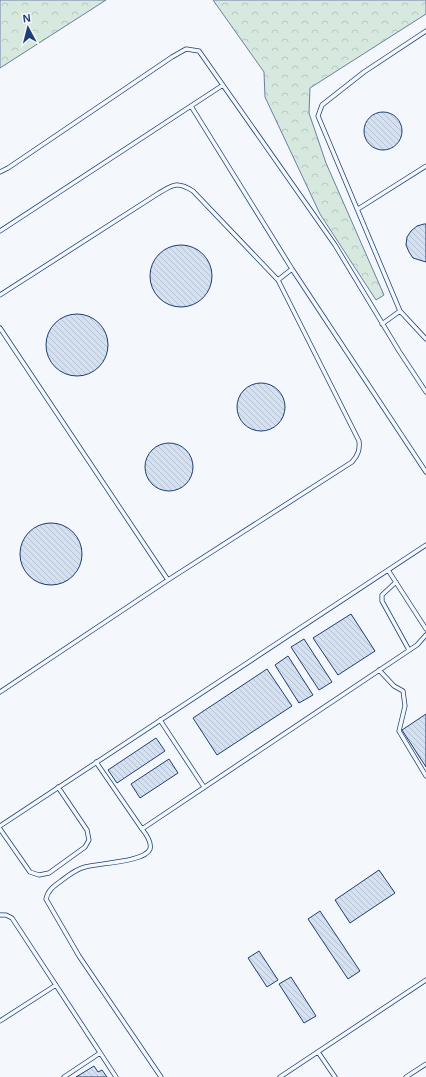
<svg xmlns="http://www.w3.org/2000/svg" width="426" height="1077" viewBox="0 0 426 1077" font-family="Helvetica,sans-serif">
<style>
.forest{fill:url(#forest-crowns);stroke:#687fa3}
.building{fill:url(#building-back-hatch);stroke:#1d3f73}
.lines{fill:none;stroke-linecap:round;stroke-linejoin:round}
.service-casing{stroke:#1d3f73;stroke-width:5}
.service{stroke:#f4f7fb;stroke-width:3.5}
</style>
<defs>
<pattern id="forest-crowns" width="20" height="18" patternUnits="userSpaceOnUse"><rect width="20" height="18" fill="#d7e8df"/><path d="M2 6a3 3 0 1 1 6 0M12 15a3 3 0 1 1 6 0" fill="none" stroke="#b8c8c3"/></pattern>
<pattern id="building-back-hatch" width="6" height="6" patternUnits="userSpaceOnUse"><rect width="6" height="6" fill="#d5e0f0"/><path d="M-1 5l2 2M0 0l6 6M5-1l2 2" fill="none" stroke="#b6c1d1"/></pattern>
</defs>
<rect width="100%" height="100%" fill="#f4f7fb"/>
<!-- forest -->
<path class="forest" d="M0 0H106L0 68Z
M213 0H426V14L310 88 309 113 326 163 384 295 376 300 320 214 265 97 264 72Z"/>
<!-- building -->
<path class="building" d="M364 131a19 19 0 1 1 38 0a19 19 0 1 1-38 0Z
M424 224H426V262L413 258 409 252 406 245 407 237 411 231 417 226Z
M150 276a31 31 0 1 1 62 0a31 31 0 1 1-62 0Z
M46 345a31 31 0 1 1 62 0a31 31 0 1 1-62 0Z
M237 407a24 24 0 1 1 48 0a24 24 0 1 1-48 0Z
M145 467a24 24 0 1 1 48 0a24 24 0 1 1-48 0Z
M20 554a31 31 0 1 1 62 0a31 31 0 1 1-62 0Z
M351 614 375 651 338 675 313 638Z
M304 639 332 682 319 690 291 647Z
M288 656 313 695 299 703 275 665Z
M267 669 292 706 217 755 193 718Z
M426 714V767L402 730Z
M156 738 165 751 117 783 108 770Z
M169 759 178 773 140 798 131 784Z
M379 870 395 893 350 923 335 900Z
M320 911 360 971 348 979 308 919Z
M259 951 278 980 267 987 248 958Z
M291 977 316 1016 304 1023 279 984Z
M94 1066 98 1072 102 1070 107 1077H76Z"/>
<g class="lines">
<!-- service casing -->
<g class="service-casing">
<path id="service" d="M426 31 364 72 322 105 318 116 400 311 426 339
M191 106 292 269 426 472
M0 172 8 168 172 57 186 49 199 51 335 245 399 351 426 392
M358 209 426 166
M0 231 223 85
M278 280 292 269
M0 295 159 193C173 185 177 181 193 191L278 280 359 441C360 450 358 455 352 462L168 580 0 692
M382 324 400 311
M0 328 168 580
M388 570 426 629
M396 582 382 595V601L409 650
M379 670 394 686 403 691 405 706 399 731 426 776
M160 720 204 787
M96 762 142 829 417 645 426 635
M0 826 426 545
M0 829 30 872 39 875 49 873 85 847 89 840 87 830 58 787
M142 829C146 834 152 842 150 849 145 862 99 863 85 867 76 869 69 875 61 881 54 886 48 890 46 899L79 956 161 1077
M0 915H6L12 918 116 1077
M0 1021 56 985
M318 1052 335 1077
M64 1077 100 1053
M280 1077 426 980
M406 1077 426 1064"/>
</g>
<!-- service -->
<use href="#service" class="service"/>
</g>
<!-- north arrow -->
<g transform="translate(28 28) rotate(353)" stroke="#f4f7fb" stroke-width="3" paint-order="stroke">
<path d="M0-3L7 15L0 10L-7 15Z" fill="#1d3f73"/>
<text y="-6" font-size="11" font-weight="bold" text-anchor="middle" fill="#1d3f73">N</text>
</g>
</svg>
